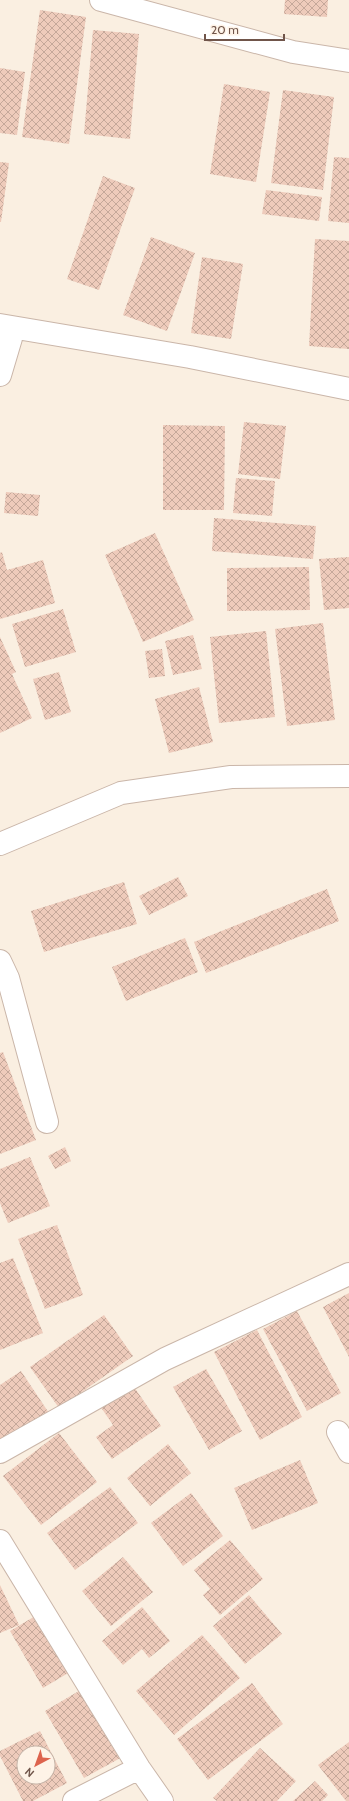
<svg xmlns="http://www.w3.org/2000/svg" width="349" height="1801" viewBox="0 0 349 1801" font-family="Cabin,sans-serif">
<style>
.building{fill:url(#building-cross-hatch);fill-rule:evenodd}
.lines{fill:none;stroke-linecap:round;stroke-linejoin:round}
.street-casing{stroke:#cab6a9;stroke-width:24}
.street{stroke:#fff;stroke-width:22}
</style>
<defs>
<pattern id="building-cross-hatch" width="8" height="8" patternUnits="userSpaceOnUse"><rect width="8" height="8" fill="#eecbbb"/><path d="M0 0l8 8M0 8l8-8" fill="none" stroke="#c5a89a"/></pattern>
</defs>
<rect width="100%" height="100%" fill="#faefe1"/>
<!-- building -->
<path class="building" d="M285 0H328L327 17 284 14Z
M40 10 86 17 69 144 22 137Z
M93 30 139 34 130 139 84 134Z
M0 68 25 72 17 135 0 133Z
M224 84 270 92 256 182 210 174Z
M283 90 334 97 323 190 271 183Z
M334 157 349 158V223L328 221Z
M0 162 9 163 1 222H0Z
M103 176 135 188 99 290 67 279Z
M266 190 322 197 319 221 262 214Z
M151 237 195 253 167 331 123 315Z
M315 239 349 241V349L309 346Z
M202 257 243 264 231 339 191 333Z
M244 422 286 426 280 479 238 474Z
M163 425 225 426 224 510H163Z
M236 478 275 481 272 516 233 513Z
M6 492 40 495 38 516 4 513Z
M214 518 316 526 313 559 212 551Z
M155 533 194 620 143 642 105 555Z
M2 552 7 570 43 560 55 603 0 619V553Z
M349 557V608L324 610 319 559Z
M309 567 310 610 227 611V568Z
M63 609 76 652 25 667 12 624Z
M323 623 335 720 287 726 275 629Z
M266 631 275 717 219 723 210 637Z
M193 635 202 669 173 675 165 641Z
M0 637 16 672 12 674 32 718 0 733Z
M162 649 165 676 149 678 145 651Z
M59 672 71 712 45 720 33 679Z
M199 687 213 742 169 753 155 699Z
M178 877 188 896 149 915 139 896Z
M124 882 137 924 44 952 31 911Z
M327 889 339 921 206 973 194 942Z
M185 938 198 972 126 1001 112 967Z
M3 1052 36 1140 0 1154V1053Z
M65 1147 71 1161 55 1169 48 1156Z
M30 1157 50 1206 8 1223 0 1203V1169Z
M57 1225 83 1295 45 1309 18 1239Z
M13 1258 43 1333 0 1350V1263Z
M349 1293V1357L323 1307Z
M297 1311 341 1393 307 1411 263 1329Z
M104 1315 133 1356 59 1408 30 1367Z
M257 1330 302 1417 260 1440 214 1352Z
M206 1369 242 1431 209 1450 173 1387Z
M21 1371 49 1413 0 1446V1385Z
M132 1384 161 1426 112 1459 96 1437 113 1425 100 1406Z
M59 1433 97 1482 41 1525 3 1476Z
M168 1444 191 1473 150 1506 127 1478Z
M300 1460 318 1503 252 1530 234 1488Z
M110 1487 138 1523 75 1570 47 1533Z
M191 1493 223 1536 183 1566 151 1523Z
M230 1540 263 1579 220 1615 203 1595 210 1589 194 1570Z
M123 1557 153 1592 111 1626 82 1591Z
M0 1585 19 1625 0 1633Z
M249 1595 282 1634 245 1664 213 1626Z
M142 1607 170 1641 149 1658 142 1649 123 1665 102 1641Z
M42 1612 75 1669 43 1688 10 1631Z
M202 1635 240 1678 174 1735 136 1691Z
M252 1683 283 1724 208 1780 177 1739Z
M84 1688 124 1756 84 1778 45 1711Z
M40 1731 67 1783 33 1801H23L0 1756V1751ZM24 1753H48V1777H24Z
M349 1742V1801H346L318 1765Z
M260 1748 296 1781 277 1801H217L213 1798Z
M315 1781 328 1795 322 1801H293Z"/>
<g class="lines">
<!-- street casing -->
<g class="street-casing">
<path id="street" d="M101 0 293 52 349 61
M0 325 190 357 349 389
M0 375 11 338 7 328
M0 844 121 793 231 777 349 776
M0 961 8 978 47 1122
M338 1432 349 1452
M0 1452 165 1359 349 1274
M0 1541 139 1768 162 1801
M74 1801 139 1768"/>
</g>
<!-- street -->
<use href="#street" class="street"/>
</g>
<!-- north arrow -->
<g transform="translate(36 1765) rotate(221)"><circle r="19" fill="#fef3e7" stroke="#c5b4a8"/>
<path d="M0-3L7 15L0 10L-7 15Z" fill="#dd634d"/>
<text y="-6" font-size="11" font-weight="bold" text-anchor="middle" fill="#70554a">N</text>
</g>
<!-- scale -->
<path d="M205 34v6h79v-6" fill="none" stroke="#70554a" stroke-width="2"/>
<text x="211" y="34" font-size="12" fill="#70554a" stroke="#fef3e7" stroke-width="3" paint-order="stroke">20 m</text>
</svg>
